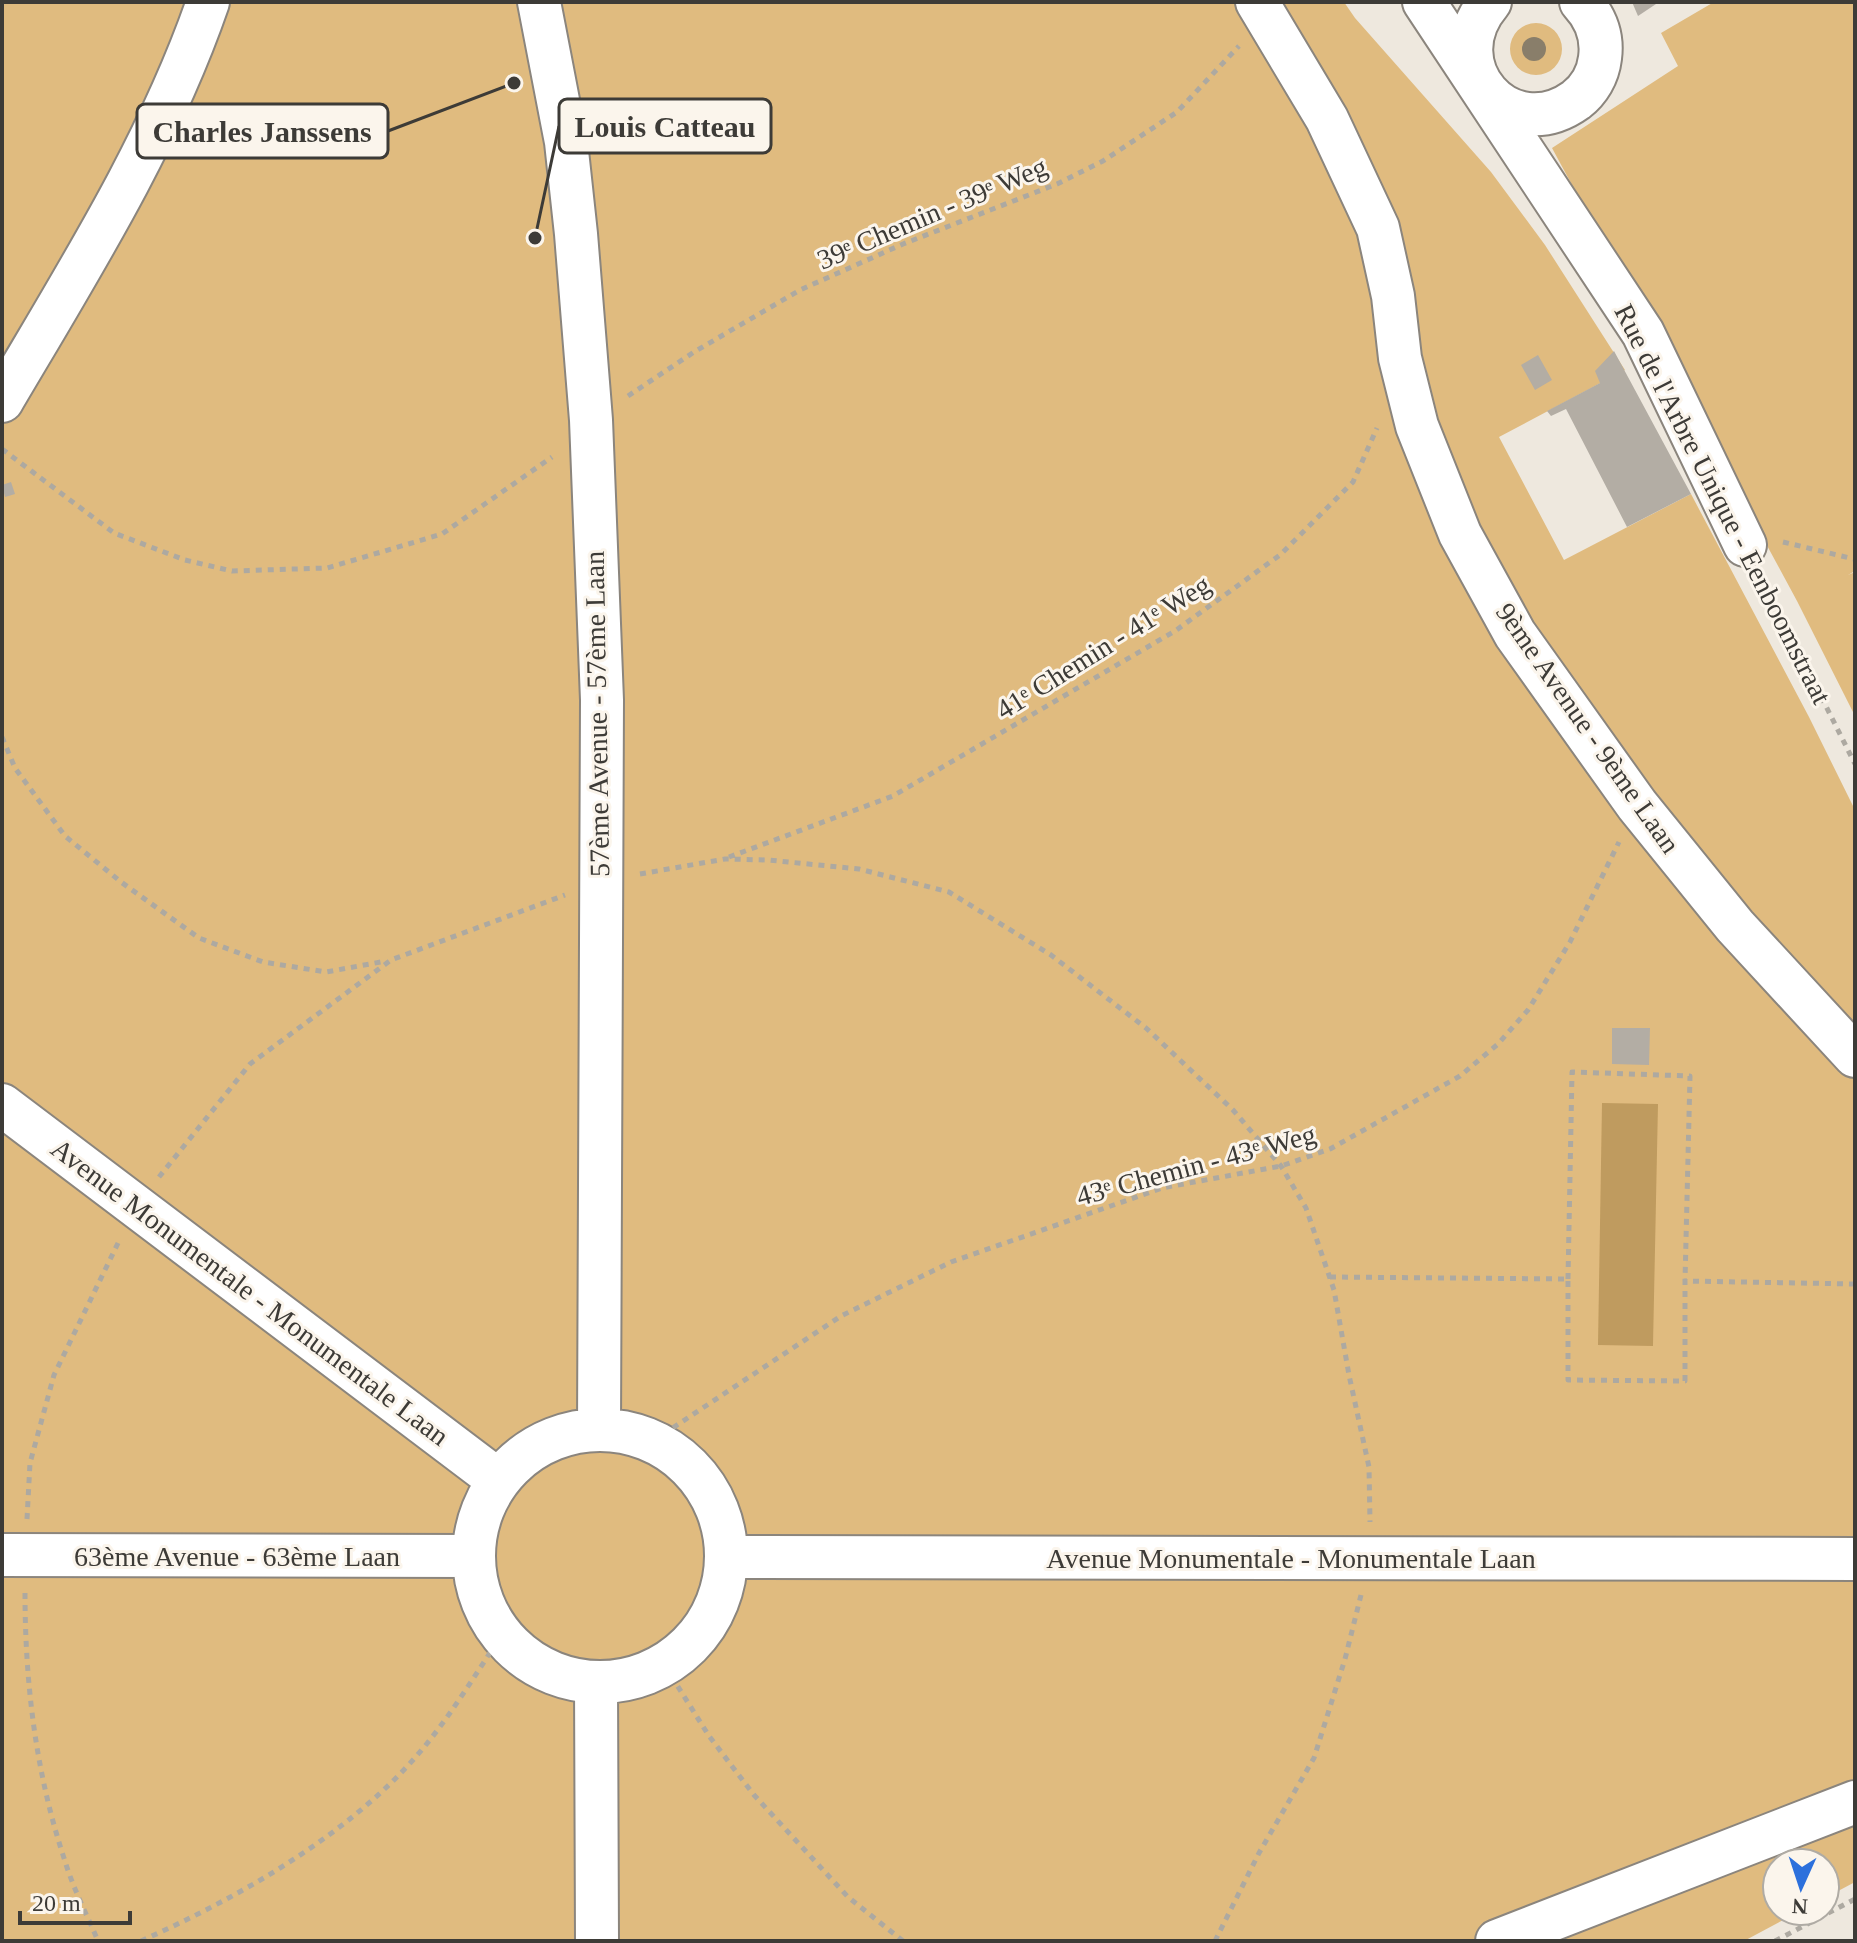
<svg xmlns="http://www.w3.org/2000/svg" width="1857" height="1943" viewBox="0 0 1857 1943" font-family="'Times New Roman',serif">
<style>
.green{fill:#e0bb7f}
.water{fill:#bf9b5f}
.building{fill:#b3ada4}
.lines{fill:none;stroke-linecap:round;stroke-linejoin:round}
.street-casing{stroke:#8b857d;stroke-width:46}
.path{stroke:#ada9a1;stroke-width:5;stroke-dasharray:6 6;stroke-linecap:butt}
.street{stroke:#fff;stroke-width:42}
.tree{fill:#897e6a}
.labels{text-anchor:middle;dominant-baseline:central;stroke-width:6;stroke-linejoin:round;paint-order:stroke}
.street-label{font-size:28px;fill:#3d3b37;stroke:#fbf5ec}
.leader{fill:none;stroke:#3d3b37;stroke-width:3}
.callout-dot{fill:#3d3b37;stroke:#fbf5ec;stroke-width:3}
.callout{fill:#fbf5ec;stroke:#3d3b37;stroke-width:3}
.callout-label{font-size:30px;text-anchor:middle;font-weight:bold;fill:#3d3b37}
</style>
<rect width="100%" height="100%" fill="#eee8de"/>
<!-- green -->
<path class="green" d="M2 2H1344L1355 18 1491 172 1545 245 1625 370 1499 437 1564 560 1691 494 1809 717 1855 810V1882L1825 1898V1863H1777V1911H1800L1744 1941H2Z
M1714 2H1855V571L1848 575 1855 572V716L1797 601 1552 148 1678 66 1661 33Z
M1510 49a26 26 0 1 1 52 0a26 26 0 1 1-52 0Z"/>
<!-- water -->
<path class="water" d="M1602 1103 1658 1104 1653 1346 1598 1345Z"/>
<!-- building -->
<path class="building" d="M1632 2H1659L1638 16Z
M1614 351 1691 494 1627 527 1566 409 1551 416 1547 411 1600 383 1595 371Z
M1538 355 1552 380 1535 390 1521 365Z
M11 482 15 494 5 497 2 485Z
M1612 1028H1650L1649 1065 1612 1064Z"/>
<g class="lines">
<!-- street casing -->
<g class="street-casing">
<path id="street" d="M539 2 566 142 576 234 591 420 602 700 599 1430
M1257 2 1327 119 1378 228 1393 296 1400 358 1417 426 1460 534 1515 634 1637 805 1735 926 1855 1056
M1424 2 1643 333 1745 545
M1490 2C1436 65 1509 148 1576 100 1589 90 1598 75 1600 58 1603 36 1596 18 1581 2
M2 401C78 272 159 144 208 2
M2 1105 498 1480
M474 1556a126 126 0 1 1 252 0a126 126 0 1 1-252 0Z
M2 1555 473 1556
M728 1557 1855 1559
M596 1683 597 1941
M1497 1941 1855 1802"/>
</g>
<!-- path -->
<path class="path" d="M628 396 694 352 800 290 903 244 1057 184 1103 161 1177 112 1239 46
M2 449 114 533 185 560 232 571 327 568 442 534 552 457
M1783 542 1854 559
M1762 579 1855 764
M2 737 15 768 65 836 121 882 199 938 263 962 326 972 386 961
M729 857 893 796 1175 631 1280 555 1353 482 1377 428
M640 874 725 859 768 860 859 869 949 892 1051 955 1146 1028 1233 1110 1281 1166 1306 1208 1334 1290 1349 1375 1369 1467 1370 1522
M159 1177 250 1064 391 960 565 895
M1330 1277 1568 1279V1380L1685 1381V1281L1855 1284
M1568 1279 1572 1072 1690 1076 1685 1281
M653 1441 841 1316 951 1262 1162 1188 1281 1166 1330 1149 1460 1076 1498 1044 1528 1010 1570 942 1619 842
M27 1519 30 1463 54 1375 120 1239
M25 1593C25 1683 36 1775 65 1861 73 1888 87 1915 98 1941
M665 1666 709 1736 754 1795 848 1897 903 1941
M141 1941C237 1898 342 1839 413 1760 447 1722 473 1678 501 1636
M1215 1941 1259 1853 1314 1758 1345 1659 1361 1595
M1775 1941 1855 1899"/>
<!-- street -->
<use href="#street" class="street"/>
</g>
<!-- trees -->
<circle class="tree" cx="1534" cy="49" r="12"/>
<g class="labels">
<!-- street labels -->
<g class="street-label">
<text transform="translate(932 213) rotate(-23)">39ᵉ Chemin - 39ᵉ Weg</text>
<text transform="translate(1723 504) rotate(63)">Rue de l'Arbre Unique - Eenboomstraat</text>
<text transform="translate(1103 647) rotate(-32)">41ᵉ Chemin - 41ᵉ Weg</text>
<text transform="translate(597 714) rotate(-91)">57ème Avenue - 57ème Laan</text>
<text transform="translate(1588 728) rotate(55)">9ème Avenue - 9ème Laan</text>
<text transform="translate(1196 1165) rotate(-15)">43ᵉ Chemin - 43ᵉ Weg</text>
<text transform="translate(250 1292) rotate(37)">Avenue Monumentale - Monumentale Laan</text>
<text x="237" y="1556">63ème Avenue - 63ème Laan</text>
<text x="1291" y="1558">Avenue Monumentale - Monumentale Laan</text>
</g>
</g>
<!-- callouts -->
<path class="leader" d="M535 238L559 126M514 83L388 131"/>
<g class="callout-dot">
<circle cx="535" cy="238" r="8"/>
<circle cx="514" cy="83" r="8"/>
</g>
<g class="callout">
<rect x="559" y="99" width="212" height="54" rx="8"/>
<rect x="137" y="104" width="251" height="54" rx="8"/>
</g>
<g class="callout-label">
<text x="665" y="137">Louis Catteau</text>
<text x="262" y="142">Charles Janssens</text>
</g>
<!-- border -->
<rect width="1857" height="1943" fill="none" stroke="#3d3b37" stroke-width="8"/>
<!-- north arrow -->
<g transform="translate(1801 1887) rotate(183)"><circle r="38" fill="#fbf5ec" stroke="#afaba4" stroke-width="2"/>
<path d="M0-6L14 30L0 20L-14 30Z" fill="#2c70dc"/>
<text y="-12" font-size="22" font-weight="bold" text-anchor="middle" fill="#3d3b37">N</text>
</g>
<!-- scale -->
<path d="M20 1911v12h110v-12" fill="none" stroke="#3d3b37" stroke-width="4"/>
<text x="32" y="1911" font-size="24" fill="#3d3b37" stroke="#fbf5ec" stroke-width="6" paint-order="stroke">20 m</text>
</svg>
